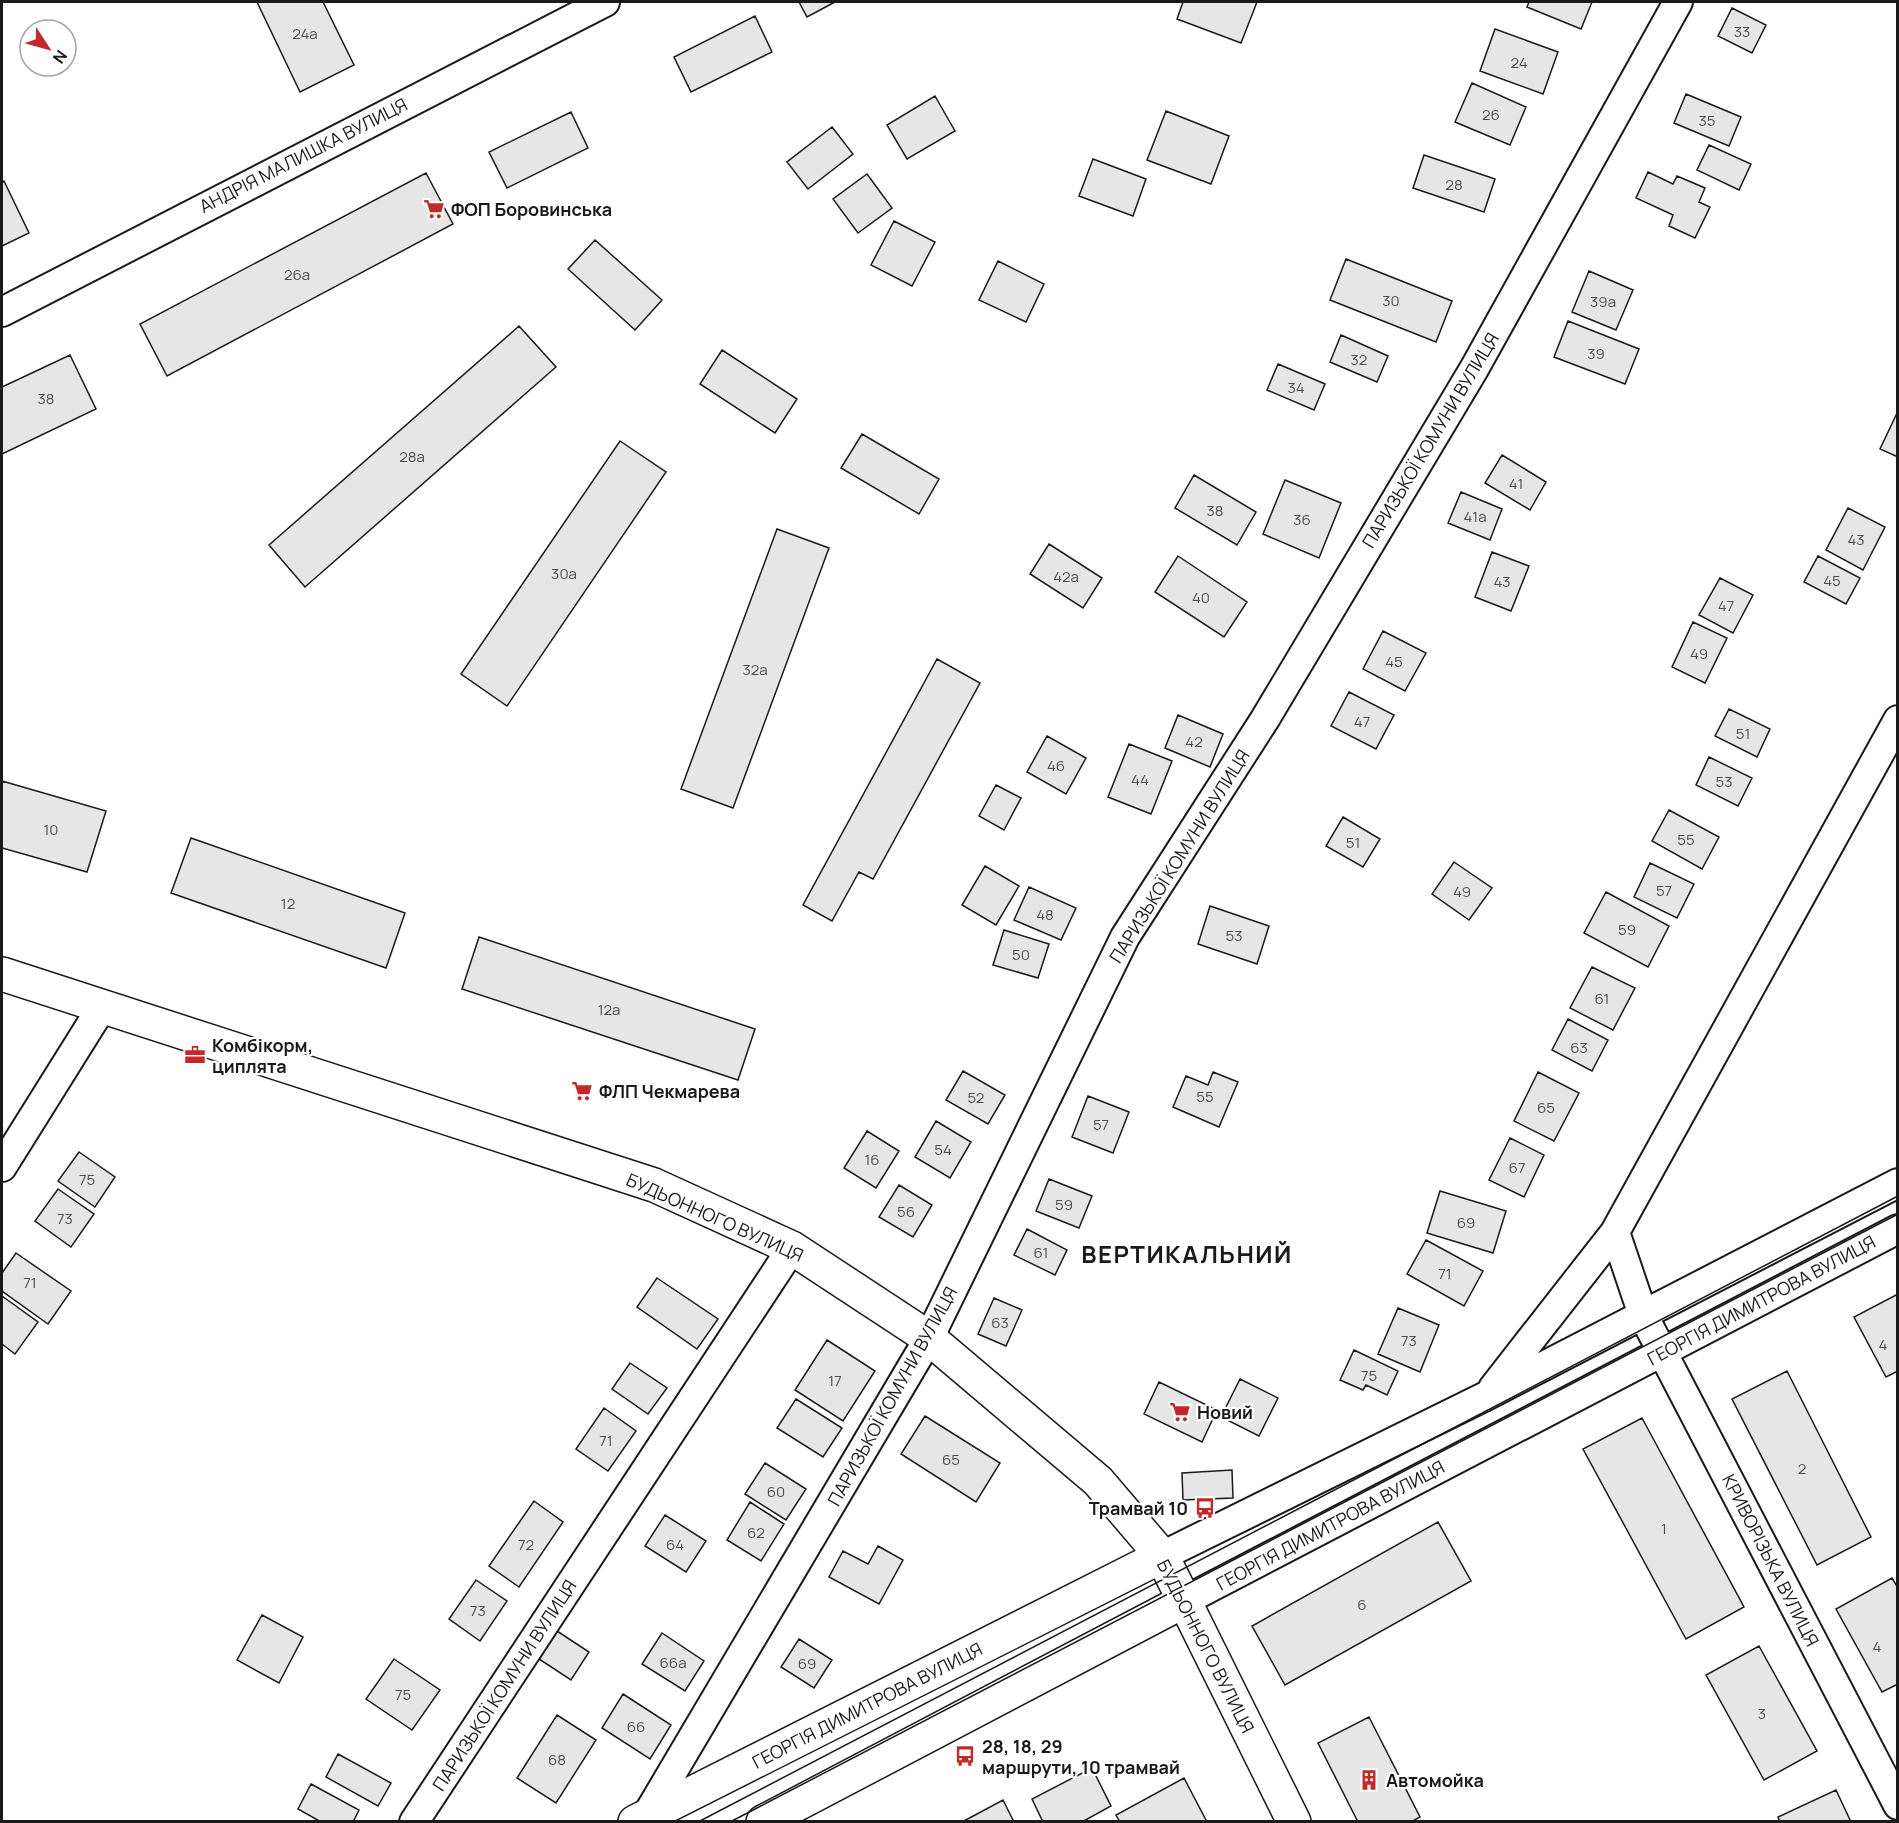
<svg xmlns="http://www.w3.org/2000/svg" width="1899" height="1823" viewBox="0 0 1899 1823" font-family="Manrope,sans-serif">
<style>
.building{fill:#e6e6e6;stroke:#1a1a1a;stroke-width:1.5}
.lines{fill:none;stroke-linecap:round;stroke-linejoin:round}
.street-casing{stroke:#1a1a1a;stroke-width:32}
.secondary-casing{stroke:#1a1a1a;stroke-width:36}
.street{stroke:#fff;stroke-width:28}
.secondary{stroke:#fff;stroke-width:33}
.tram{stroke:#1a1a1a;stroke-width:1.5}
.labels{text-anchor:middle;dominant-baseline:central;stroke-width:4.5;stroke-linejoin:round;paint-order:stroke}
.number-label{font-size:15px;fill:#4d4d4d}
.street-label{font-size:18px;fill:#1a1a1a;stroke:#fff}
.poi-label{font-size:18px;font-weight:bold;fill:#1a1a1a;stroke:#fff;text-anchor:start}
.district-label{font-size:24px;font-weight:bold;letter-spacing:1.5px;fill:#1a1a1a;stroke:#fff}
</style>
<rect width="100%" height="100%" fill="#fff"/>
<!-- building -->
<path class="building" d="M257 2H323L354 65 300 92Z
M799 2H835L807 17Z
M1183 2H1257L1241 43 1177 19Z
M1529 2H1592L1581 29 1527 7Z
M1732 8 1766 25 1752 53 1718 36Z
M755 16 772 52 691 92 674 57Z
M1495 29 1558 52 1543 94 1480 71Z
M1472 83 1526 107 1510 145 1455 122Z
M1686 94 1741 117 1729 146 1674 123Z
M935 96 955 131 907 159 887 125Z
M1166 111 1229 136 1211 184 1147 160Z
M571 112 588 148 507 188 489 152Z
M832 127 853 154 808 189 787 162Z
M1709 145 1751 164 1739 190 1697 170Z
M1424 155 1495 179 1484 212 1413 188Z
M1093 159 1146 179 1133 216 1079 196Z
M1648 172 1673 184 1677 176 1705 188 1699 202 1710 207 1695 238 1669 226 1673 215 1636 198Z
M426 173 453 224 167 376 140 324Z
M867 174 892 208 858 233 833 199Z
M4 181 29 233 2 246V183Z
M894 221 935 242 912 286 871 265Z
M595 240 662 300 635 330 568 269Z
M1346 259 1452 301 1436 342 1330 300Z
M998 261 1044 284 1026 322 979 300Z
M1589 271 1633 290 1616 330 1572 312Z
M1568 321 1639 349 1625 384 1554 357Z
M519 326 556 367 305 587 269 545Z
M1341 335 1388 356 1377 382 1330 362Z
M722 350 797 399 775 433 700 384Z
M70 355 96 409 2 454V387Z
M1278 364 1325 384 1314 410 1267 390Z
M1898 411V457L1880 449Z
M862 434 939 479 919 514 841 468Z
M620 441 666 472 507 706 461 674Z
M1502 455 1546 482 1530 510 1485 483Z
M1194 475 1256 512 1237 545 1175 508Z
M1285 480 1341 503 1319 558 1263 534Z
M1461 492 1502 509 1490 540 1448 523Z
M1848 508 1885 527 1863 570 1826 550Z
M777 529 829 548 733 808 681 789Z
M1049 544 1102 578 1083 608 1030 574Z
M1492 552 1529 566 1511 611 1475 597Z
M1178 556 1247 602 1224 637 1155 592Z
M1818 556 1860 578 1846 604 1804 582Z
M1720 578 1753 595 1733 633 1699 615Z
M1693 622 1727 638 1705 683 1672 667Z
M1383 631 1426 653 1405 691 1363 669Z
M937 659 980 683 873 879 859 872 832 921 803 905Z
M1349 692 1394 715 1376 749 1331 726Z
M1729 709 1770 729 1757 757 1715 736Z
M1178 715 1223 734 1210 767 1165 748Z
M1047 736 1086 758 1066 794 1027 772Z
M1129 744 1172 761 1151 814 1108 797Z
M1709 757 1752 778 1738 806 1696 785Z
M2 781 106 811 87 872 2 848Z
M996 785 1021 798 1004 830 979 816Z
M1669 810 1719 837 1702 869 1652 841Z
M1343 817 1380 839 1363 867 1326 846Z
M191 838 405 913 386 968 171 893Z
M1454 862 1492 888 1469 920 1432 894Z
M1650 863 1694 884 1677 918 1634 897Z
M985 866 1019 886 996 925 962 905Z
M1029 887 1076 908 1061 940 1014 920Z
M1606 892 1669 926 1648 967 1584 933Z
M1210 906 1269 926 1257 964 1198 944Z
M1004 930 1049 944 1038 978 993 965Z
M479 937 755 1029 738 1080 462 989Z
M1592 967 1635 988 1613 1030 1570 1008Z
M1568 1019 1608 1040 1592 1071 1552 1050Z
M963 1071 1005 1095 988 1124 946 1100Z
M1213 1072 1238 1082 1219 1127 1173 1107 1186 1076 1208 1085Z
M1538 1072 1579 1093 1554 1141 1514 1121Z
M1088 1096 1129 1112 1113 1153 1072 1137Z
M936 1121 971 1142 950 1178 915 1157Z
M867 1131 899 1151 876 1188 844 1168Z
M1510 1138 1544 1155 1524 1197 1489 1180Z
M79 1152 115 1177 95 1207 58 1181Z
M1049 1179 1092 1196 1079 1228 1036 1211Z
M899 1185 932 1205 913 1237 879 1217Z
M58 1189 94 1214 71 1247 35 1221Z
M1440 1191 1506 1211 1493 1253 1427 1233Z
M1027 1229 1067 1250 1055 1275 1014 1255Z
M1426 1240 1483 1271 1464 1306 1407 1274Z
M16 1253 71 1291 48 1324 2 1291V1273Z
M657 1278 718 1319 697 1349 637 1307Z
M1898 1294V1371L1886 1377 1854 1317Z
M2 1296 38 1322 15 1354 2 1344Z
M994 1298 1022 1310 1006 1346 978 1334Z
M1398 1308 1439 1325 1420 1372 1378 1354Z
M827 1340 875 1371 843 1421 795 1390Z
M1354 1350 1398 1371 1387 1395 1366 1385 1363 1390 1340 1380Z
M630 1363 667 1388 648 1414 612 1389Z
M1787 1371 1871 1537 1817 1565 1732 1399Z
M1240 1379 1278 1398 1259 1436 1221 1417Z
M1159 1382 1217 1410 1202 1442 1144 1414Z
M796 1399 842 1428 823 1457 777 1428Z
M604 1408 636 1431 608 1471 576 1449Z
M925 1416 1000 1463 976 1502 901 1454Z
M1642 1418 1744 1607 1686 1639 1583 1449Z
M765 1463 806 1489 786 1520 745 1494Z
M1232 1470 1233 1498 1183 1500 1182 1473Z
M534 1501 563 1522 519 1587 489 1566Z
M750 1502 784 1524 761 1561 727 1540Z
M665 1515 706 1541 686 1572 645 1546Z
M1438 1522 1471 1581 1285 1685 1252 1626Z
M878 1546 903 1560 879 1604 829 1577 843 1551 868 1564Z
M1892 1578 1898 1588V1684L1882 1692 1836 1609Z
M476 1580 507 1601 480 1641 449 1619Z
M262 1615 303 1637 279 1683 237 1660Z
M557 1631 589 1652 571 1680 539 1659Z
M662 1633 704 1661 685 1691 642 1664Z
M799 1639 832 1660 814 1688 781 1667Z
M1759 1646 1817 1751 1764 1780 1706 1675Z
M394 1659 440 1690 412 1730 366 1699Z
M623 1694 671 1725 650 1759 602 1728Z
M557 1715 596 1740 556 1803 517 1778Z
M1369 1717 1420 1817 1411 1822H1358L1318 1743Z
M338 1754 391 1783 378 1806 326 1777Z
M1092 1768 1111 1806 1082 1822H1043L1032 1799Z
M1184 1778 1207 1822H1120L1116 1815Z
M311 1784 359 1810 353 1822H321L298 1809Z
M1836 1790 1851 1822H1780L1778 1817Z
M1003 1800 1014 1822H962Z"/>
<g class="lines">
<!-- street casing -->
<g class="street-casing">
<path id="street" d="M2 312 605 2
M2 1167 102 1007
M1615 1232 1643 1315 1898 1805
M1493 1388 1615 1232 1898 720
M1162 1556 1486 1396 1898 1183
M1184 1601 1898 1229
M647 1815 929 1338 1125 937 1265 719 1474 369 1678 2
M414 1822 792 1248"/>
</g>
<!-- secondary casing -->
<g class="secondary-casing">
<path id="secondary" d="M2 974 654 1185 792 1248 929 1338 1098 1481 1162 1556 1294 1822
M635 1822 1162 1556
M763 1822 1184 1601"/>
</g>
<!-- street -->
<use href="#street" class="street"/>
<!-- secondary -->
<use href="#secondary" class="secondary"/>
<!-- tram -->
<path class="tram" d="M698 1822 1898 1196
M730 1822 1898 1214"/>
</g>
<!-- icons -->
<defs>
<g id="supermarket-bare" transform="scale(1.62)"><path d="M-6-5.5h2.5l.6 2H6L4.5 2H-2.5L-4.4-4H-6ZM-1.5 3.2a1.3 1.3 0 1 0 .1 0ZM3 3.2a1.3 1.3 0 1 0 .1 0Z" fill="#c62828" stroke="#fff" stroke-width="2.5" paint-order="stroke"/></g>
<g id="office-bare" transform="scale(1.62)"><path d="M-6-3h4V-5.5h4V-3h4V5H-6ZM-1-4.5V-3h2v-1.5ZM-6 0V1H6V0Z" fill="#c62828" stroke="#fff" stroke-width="2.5" paint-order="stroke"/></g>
<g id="bus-bare" transform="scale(1.62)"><path d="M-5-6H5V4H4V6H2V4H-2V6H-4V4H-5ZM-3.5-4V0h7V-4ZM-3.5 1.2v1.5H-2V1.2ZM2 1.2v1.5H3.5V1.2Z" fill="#c62828" stroke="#fff" stroke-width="2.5" paint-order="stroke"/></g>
<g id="building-bare" transform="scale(1.62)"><path d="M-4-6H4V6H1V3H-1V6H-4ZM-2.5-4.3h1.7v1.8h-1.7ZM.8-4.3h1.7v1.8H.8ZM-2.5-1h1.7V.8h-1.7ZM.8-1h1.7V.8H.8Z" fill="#c62828" stroke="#fff" stroke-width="2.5" paint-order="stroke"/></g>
</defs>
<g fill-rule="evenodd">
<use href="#supermarket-bare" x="434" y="209"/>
<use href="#office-bare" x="195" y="1055"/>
<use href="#supermarket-bare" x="582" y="1091"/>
<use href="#supermarket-bare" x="1180" y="1412"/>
<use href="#bus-bare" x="1205" y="1508"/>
<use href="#bus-bare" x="965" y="1756"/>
<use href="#building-bare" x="1369" y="1780"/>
</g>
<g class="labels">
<!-- number labels -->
<g class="number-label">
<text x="1742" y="31">33</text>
<text x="305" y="33">24а</text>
<text x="1519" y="62">24</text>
<text x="1491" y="114">26</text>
<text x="1707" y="120">35</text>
<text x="1454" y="184">28</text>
<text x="297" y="274">26а</text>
<text x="1391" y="300">30</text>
<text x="1603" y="301">39а</text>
<text x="1596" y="353">39</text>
<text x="1359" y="359">32</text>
<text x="1296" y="387">34</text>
<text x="46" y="398">38</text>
<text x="412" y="456">28а</text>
<text x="1516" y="483">41</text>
<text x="1215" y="510">38</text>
<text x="1475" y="516">41а</text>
<text x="1302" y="519">36</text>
<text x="1856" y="539">43</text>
<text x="564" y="573">30а</text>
<text x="1066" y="576">42а</text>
<text x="1832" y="580">45</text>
<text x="1502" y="581">43</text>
<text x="1201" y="597">40</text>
<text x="1726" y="605">47</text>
<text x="1699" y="653">49</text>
<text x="1394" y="661">45</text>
<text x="755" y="669">32а</text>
<text x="1362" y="721">47</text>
<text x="1743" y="733">51</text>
<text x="1194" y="741">42</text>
<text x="1056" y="765">46</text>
<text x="1140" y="779">44</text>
<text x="1724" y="781">53</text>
<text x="51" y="829">10</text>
<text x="1686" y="839">55</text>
<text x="1353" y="842">51</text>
<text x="1664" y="890">57</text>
<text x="1462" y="891">49</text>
<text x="288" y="903">12</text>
<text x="1045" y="914">48</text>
<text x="1627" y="929">59</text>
<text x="1234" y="935">53</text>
<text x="1021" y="954">50</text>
<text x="1602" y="998">61</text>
<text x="609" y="1009">12а</text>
<text x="1579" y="1047">63</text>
<text x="1205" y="1096">55</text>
<text x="976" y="1097">52</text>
<text x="1546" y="1107">65</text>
<text x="1101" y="1124">57</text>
<text x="943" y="1149">54</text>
<text x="872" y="1159">16</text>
<text x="1517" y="1167">67</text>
<text x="87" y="1179">75</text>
<text x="1064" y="1204">59</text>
<text x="906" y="1211">56</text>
<text x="65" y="1218">73</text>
<text x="1466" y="1222">69</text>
<text x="1041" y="1252">61</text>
<text x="1445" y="1273">71</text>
<text x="30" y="1282">71</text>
<text x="1000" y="1322">63</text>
<text x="1409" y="1340">73</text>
<text x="1883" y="1344">4</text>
<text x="1369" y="1375">75</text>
<text x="835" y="1380">17</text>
<text x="606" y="1440">71</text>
<text x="951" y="1459">65</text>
<text x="1802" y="1468">2</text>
<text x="776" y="1491">60</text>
<text x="1664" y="1528">1</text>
<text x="756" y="1532">62</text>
<text x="526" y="1544">72</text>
<text x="675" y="1544">64</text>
<text x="1362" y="1604">6</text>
<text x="478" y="1610">73</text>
<text x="1877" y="1646">4</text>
<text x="673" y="1662">66а</text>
<text x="807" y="1663">69</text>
<text x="403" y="1694">75</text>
<text x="1762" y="1713">3</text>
<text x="636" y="1726">66</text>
<text x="557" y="1759">68</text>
</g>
<!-- street labels -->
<g class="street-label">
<text transform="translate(303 155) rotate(-27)">АНДРІЯ МАЛИШКА ВУЛИЦЯ</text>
<text transform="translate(1430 440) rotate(-59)">ПАРИЗЬКОЇ КОМУНИ ВУЛИЦЯ</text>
<text transform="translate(1179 856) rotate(-58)">ПАРИЗЬКОЇ КОМУНИ ВУЛИЦЯ</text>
<text transform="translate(715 1217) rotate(24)">БУДЬОННОГО ВУЛИЦЯ</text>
<text transform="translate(1761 1300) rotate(-28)">ГЕОРГІЯ ДИМИТРОВА ВУЛИЦЯ</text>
<text transform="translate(892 1396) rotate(-61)">ПАРИЗЬКОЇ КОМУНИ ВУЛИЦЯ</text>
<text transform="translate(1330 1525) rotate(-28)">ГЕОРГІЯ ДИМИТРОВА ВУЛИЦЯ</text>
<text transform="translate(1771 1560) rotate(63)">КРИВОРІЗЬКА ВУЛИЦЯ</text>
<text transform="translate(1206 1646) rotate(63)">БУДЬОННОГО ВУЛИЦЯ</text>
<text transform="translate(504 1685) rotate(-57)">ПАРИЗЬКОЇ КОМУНИ ВУЛИЦЯ</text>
<text transform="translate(867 1705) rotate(-27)">ГЕОРГІЯ ДИМИТРОВА ВУЛИЦЯ</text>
</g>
<!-- poi labels -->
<g class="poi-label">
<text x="451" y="209">ФОП Боровинська</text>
<text x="212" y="1045">Комбікорм,<tspan x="212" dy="21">циплята</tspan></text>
<text x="599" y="1091">ФЛП Чекмарева</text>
<text x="1197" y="1412">Новий</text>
<text x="1188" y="1508" text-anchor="end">Трамвай 10</text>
<text x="982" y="1746">28, 18, 29<tspan x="982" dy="21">маршрути, 10 трамвай</tspan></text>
<text x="1386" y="1780">Автомойка</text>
</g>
<!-- district labels -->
<g class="district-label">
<text x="1187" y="1253">ВЕРТИКАЛЬНИЙ</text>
</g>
</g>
<!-- border -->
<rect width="1899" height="1823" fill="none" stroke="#1a1a1a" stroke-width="6"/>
<!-- north arrow -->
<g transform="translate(48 48) rotate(126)"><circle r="28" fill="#ffffff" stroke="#a3a3a3" stroke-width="1.5"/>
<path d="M0-4.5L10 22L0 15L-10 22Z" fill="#c62828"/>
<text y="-9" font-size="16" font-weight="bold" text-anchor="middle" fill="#1a1a1a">N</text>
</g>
</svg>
